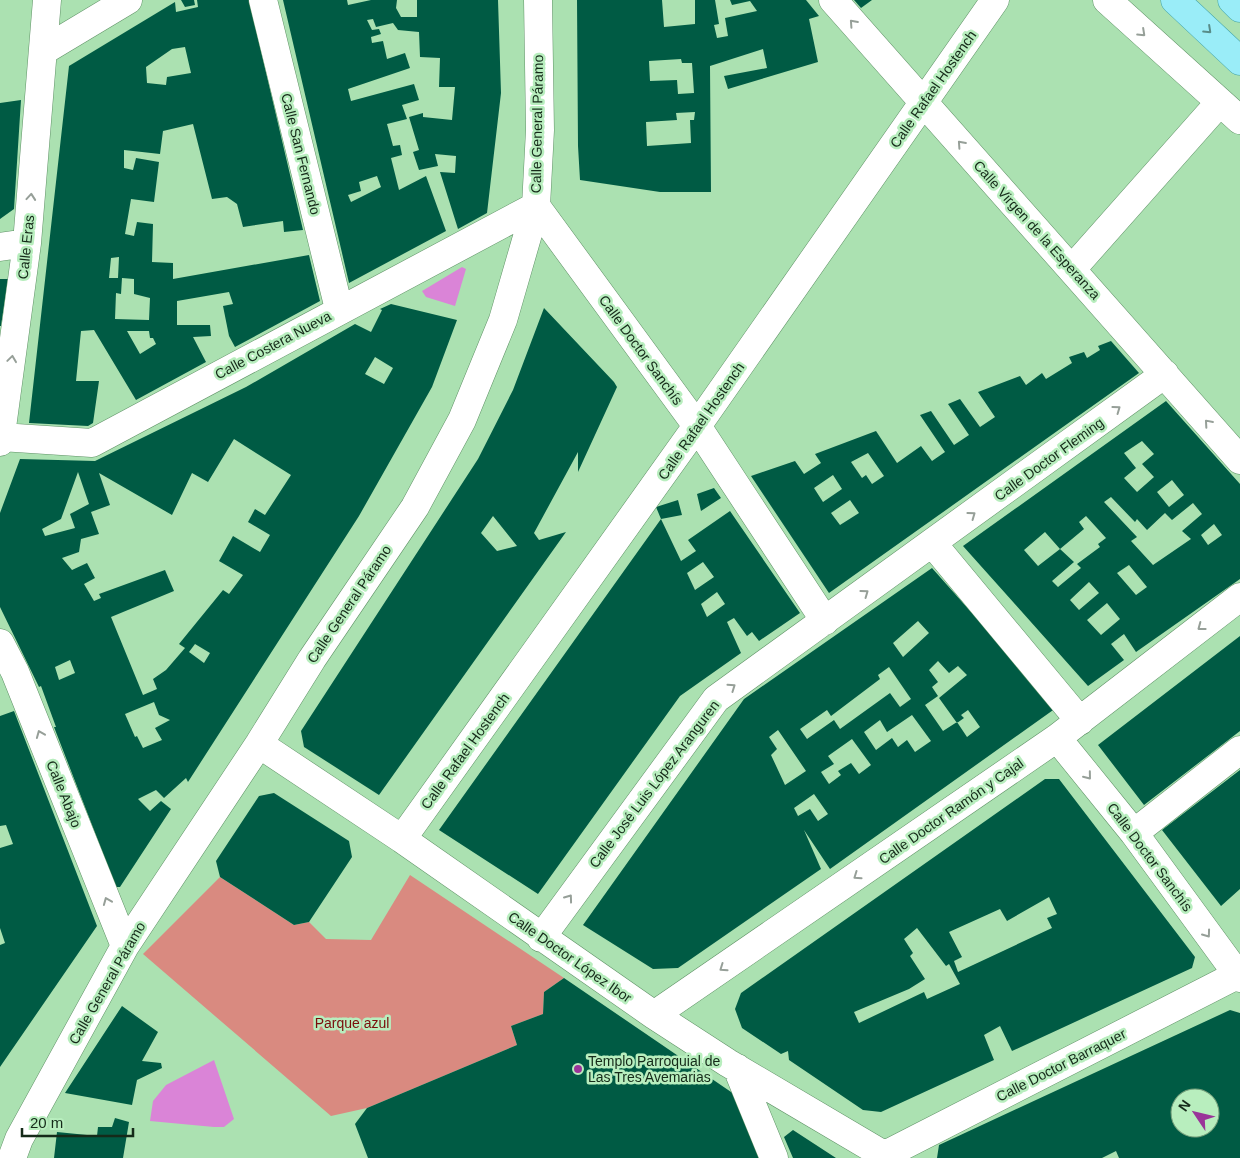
<svg xmlns="http://www.w3.org/2000/svg" width="1240" height="1158" viewBox="0 0 1240 1158" font-family="Helvetica,sans-serif">
<style>
.green{fill:#d98a80}
.water{fill:#da84d7}
.building{fill:#005b44;fill-rule:evenodd}
.lines{fill:none;stroke-linecap:round;stroke-linejoin:round}
.minor-casing{stroke:#5f9266;stroke-width:29}
.major-casing{stroke:#3fa1a7;stroke-width:29}
.minor{stroke:#fff;stroke-width:28}
.major{stroke:#9aedf8;stroke-width:28}
.oneway{stroke:#969f98}
.oneway2{stroke:#588c88}
.poi-dot{fill:#9a3499;stroke:#b8eebe;stroke-width:2}
.labels{text-anchor:middle;dominant-baseline:central;stroke-width:5;stroke-linejoin:round;paint-order:stroke}
.street-label{font-size:14px;fill:#152a19;stroke:#b8eebe}
.park-label{font-size:14px;fill:#7a0c0b;stroke:#b8eebe}
.poi-label{font-size:14px;fill:#152a19;stroke:#b8eebe;text-anchor:start}
</style>
<rect width="100%" height="100%" fill="#abe1b1"/>
<!-- green -->
<path class="green" d="M410 875 564 978 544 992 543 1014 511 1026 517 1045 367 1108 331 1116 143 954 220 877 294 925 309 922 326 939 371 940Z"/>
<!-- water -->
<path class="water" d="M462 267 466 269 455 306 426 297 422 291Z
M214 1060 234 1119 224 1127H214L150 1121 153 1101 166 1085Z"/>
<!-- building -->
<path class="building" d="M181 0H194L195 5 185 7Z
M197 0H249L303 230 284 232 283 221 243 227 237 204 227 197 212 199 193 124 163 131 160 154 124 150V168L133 170 136 158 159 162 154 202 131 199 125 234 134 236 137 222 153 224 152 262 173 263V279L309 255 320 301 235 347 229 336 223 306 233 304 229 292 177 301V325H210L211 336 193 337 206 362 136 400 94 330 81 331 76 381H99L93 423 88 426 29 423 69 66 175 2 176 12 198 7ZM185 47 191 73 167 77 166 85 147 83 146 67 172 49ZM119 257 118 278H109L111 258ZM122 278 134 279V294L150 298 149 320 115 319 116 293 121 294ZM127 331H149L150 338H153L156 344 140 354Z
M283 0H347L348 5 371 0H397L396 8 401 17H417V0H498L501 93 487 213 458 229 440 172 455 173 456 156 435 154 438 166 419 170 413 152 419 150 409 117 423 113V117L452 120 455 87H439L440 58 420 57 419 32 398 30 393 23 376 27 373 19 367 20 372 30 379 29 381 34 371 37 372 43 383 41 387 59 405 53 410 68 348 89 351 101 414 84 419 100 402 105 407 119 387 124 393 146 400 145 402 155 391 158 399 190 426 176 446 231 349 283ZM377 176 381 187 351 202 348 195 361 191 359 182Z
M577 0H662L664 27 695 24V0H715L719 24 714 25 717 38 728 36 725 18 757 11 750 1 732 5 730 0H806L819 16 809 19 818 62 728 89 724 76 767 68 763 49 710 66 711 192H660L580 180 578 146ZM681 59 682 63H692L694 93 678 94 677 80 650 81 649 61ZM695 112 694 120H690L691 143 647 146 646 122 677 120 676 113Z
M854 0H872L861 8Z
M21 100 14 209 0 219V103Z
M0 279H8L1 326H0Z
M391 304 457 320 432 387 359 516 188 782 186 778 164 798 156 790 138 799 150 811 161 801 171 809 120 887H116L54 727H56L41 686 39 687 0 607V513L20 459 95 461 246 387 355 324 371 332 382 310 380 309ZM375 357 393 368 384 384 365 374ZM234 439 291 475 265 515 255 509 248 522 270 535 260 552 233 536 219 561 243 575 229 594 223 590 179 644 185 648 166 670 153 679 157 689 143 695 111 617 174 591 165 570 99 594 101 598 94 601 84 584 95 578 87 563 72 570 62 558 79 552 81 539 99 534 91 512 110 505 99 473 172 515 192 473 208 482ZM78 472 89 504 70 514 75 528 45 536 42 529 61 519ZM195 644 210 653 204 663 189 652ZM70 660 75 673 59 680 55 667ZM154 702 159 715 170 720 155 728 162 740 143 748 137 736 135 737 125 714Z
M544 308 614 382 617 387 578 472V452L534 533 539 540 566 532 379 795 304 747 301 731 478 459 513 390ZM493 516 517 546 497 551 481 533Z
M1111 341 1139 373 829 593 751 476 795 461 804 474 821 463 815 454 876 431 897 463 921 446 932 461 945 452 920 415 931 411 954 445 969 435 948 404 960 399 980 427 995 417 978 392 1020 376 1026 385 1042 373 1046 379 1072 363 1069 357 1084 352 1087 358 1100 350 1098 346ZM868 453 884 476 872 484 866 475 862 478 851 462ZM833 475 842 489 823 502 814 488ZM850 500 859 513 840 525 831 513Z
M1166 401 1240 484V579L1136 652 1124 634 1111 644 1124 660 1088 686 963 546ZM1142 441 1154 454 1142 464 1154 477 1137 492 1124 478 1136 468 1124 453ZM1172 480 1184 495 1169 507 1157 492ZM1111 497 1135 522 1137 519 1147 530 1165 513 1172 520 1193 503 1202 514 1182 531 1191 539 1153 565 1131 541 1137 537 1104 502ZM1086 516 1106 538 1098 544 1100 547 1077 564 1081 568 1058 587 1052 581 1074 562 1060 549 1084 529 1079 522ZM1214 524 1222 535 1208 545 1201 535ZM1045 532 1060 549 1038 566 1024 550ZM1129 565 1147 587 1136 595 1117 573ZM1089 582 1099 593 1079 610 1070 600ZM1107 603 1120 619 1101 635 1087 620Z
M714 488 721 498 701 511 697 494Z
M678 500 682 515 661 519 656 507Z
M730 511 800 613 759 641 752 632 747 636 734 618 727 622 741 653 680 696 538 894 439 830 661 519 681 561 696 551 688 540ZM703 562 714 577 695 590 687 573ZM717 592 725 604 707 617 701 604Z
M932 568 1056 708 830 869 804 830 821 869 678 968 653 969 583 925 744 699ZM918 621 929 633 903 657 893 643ZM938 661 949 673 958 666 967 675 939 698 957 723 964 718 961 715 968 710 980 727 967 737 957 722 943 731 925 705 938 696 932 687 938 682 929 670ZM889 667 911 699 900 707 890 693 840 729 834 720 807 739 800 729 827 710 831 716 880 679 878 675ZM912 715 931 741 915 752 907 740 898 747 892 738 876 750 864 732 880 720 887 732ZM778 730 806 771 785 785 771 755 777 749 769 737ZM852 739 871 765 859 774 851 763 838 771 841 775 829 784 821 772 834 764 828 756ZM814 794 828 814 818 821 810 809 798 816 794 808Z
M1240 636V731L1144 805 1098 745Z
M14 711 97 926 0 1067V945L5 943 0 928V848L13 844 6 825 0 826V716Z
M1240 770V889L1221 906 1162 830Z
M1045 779H1059L1195 957 1192 968 1012 1051 1000 1026 984 1035 994 1060 881 1112 863 1110 789 1060 788 1051 781 1054 742 1028 735 1009 741 993ZM1049 897 1057 914 1047 918 1052 928 958 972 954 961 962 957 949 932 1000 909 1007 921ZM917 928 946 966 949 964 960 984 927 999 924 992 859 1023 854 1012 909 989 925 979 910 956 913 953 904 939Z
M274 793 349 841 352 857 309 922 294 925 220 877 216 861 259 796Z
M564 978 734 1094 760 1158H368L355 1124 367 1108 517 1045 511 1026 543 1014 544 992Z
M122 1006 158 1032 142 1061 161 1063 162 1068 137 1080 132 1105 65 1093Z
M1230 1010 1240 1013V1158H1119L1116 1151 1102 1158H937L939 1145ZM1180 1098H1210V1128H1180Z
M115 1118 129 1122 123 1158H54L57 1132 97 1136 98 1127H112Z
M793 1130 836 1158H793L784 1137Z"/>
<g class="lines">
<!-- minor casing -->
<g class="minor-casing">
<path id="minor" d="M263 0 339 309
M833 0 1240 460
M1107 0 1240 120
M43 51 128 0
M0 247 27 243
M1072 269 1220 102
M1 437 92 443 536 206 697 426 825 621
M0 442 27 243 47 0
M933 544 1080 721
M0 643 15 672 125 946
M1057 738 1134 833 1240 978
M259 744 402 839 654 1015 728 1063 889 1158
M1134 833 1240 750
M402 839 697 426 995 0
M541 938 716 699 1165 374
M654 1015 1057 738 1240 597
M737 1068 774 1158
M885 1155 1237 975
M12 1158 19 1139 125 946 259 744 312 659 415 507 462 420 503 320 536 206 540 130 538 0"/>
</g>
<!-- major casing -->
<g class="major-casing">
<path id="major" d="M1175 0 1240 61
M1232 0 1240 8"/>
</g>
<!-- minor -->
<use href="#minor" class="minor"/>
<!-- major -->
<use href="#major" class="major"/>
</g>
<!-- one-way arrows -->
<defs><path id="oneway-chevron" d="M-2-3.5L2.5 0L-2 3.5" fill="none" stroke-width="1.6" stroke-linecap="round" stroke-linejoin="round" transform="scale(1.25)"/></defs>
<g class="oneway">
<use href="#oneway-chevron" transform="translate(853 23) rotate(-132)"/>
<use href="#oneway-chevron" transform="translate(1142 33) rotate(43)"/>
<use href="#oneway-chevron" transform="translate(961 144) rotate(-132)"/>
<use href="#oneway-chevron" transform="translate(31 197) rotate(-85)"/>
<use href="#oneway-chevron" transform="translate(12 359) rotate(-82)"/>
<use href="#oneway-chevron" transform="translate(1117 409) rotate(-36)"/>
<use href="#oneway-chevron" transform="translate(1208 423) rotate(-131)"/>
<use href="#oneway-chevron" transform="translate(972 515) rotate(-36)"/>
<use href="#oneway-chevron" transform="translate(865 593) rotate(-36)"/>
<use href="#oneway-chevron" transform="translate(1201 627) rotate(143)"/>
<use href="#oneway-chevron" transform="translate(732 687) rotate(-35)"/>
<use href="#oneway-chevron" transform="translate(40 734) rotate(-112)"/>
<use href="#oneway-chevron" transform="translate(1088 776) rotate(51)"/>
<use href="#oneway-chevron" transform="translate(857 876) rotate(145)"/>
<use href="#oneway-chevron" transform="translate(569 898) rotate(-54)"/>
<use href="#oneway-chevron" transform="translate(107 901) rotate(-112)"/>
<use href="#oneway-chevron" transform="translate(1207 934) rotate(54)"/>
<use href="#oneway-chevron" transform="translate(723 968) rotate(145)"/>
</g>
<use class="oneway2" href="#oneway-chevron" transform="translate(1208 30) rotate(43)"/>
<!-- markers -->
<circle class="poi-dot" cx="578" cy="1069" r="5"/>
<g class="labels">
<!-- street labels -->
<g class="street-label">
<text transform="translate(933 89) rotate(-55)">Calle Rafael Hostench</text>
<text transform="translate(537 124) rotate(-89)">Calle General Páramo</text>
<text transform="translate(301 154) rotate(76)">Calle San Fernando</text>
<text transform="translate(1037 230) rotate(48)">Calle Virgen de la Esperanza</text>
<text transform="translate(26 247) rotate(-84)">Calle Eras</text>
<text transform="translate(273 345) rotate(-28)">Calle Costera Nueva</text>
<text transform="translate(641 350) rotate(54)">Calle Doctor Sanchís</text>
<text transform="translate(701 421) rotate(-55)">Calle Rafael Hostench</text>
<text transform="translate(1049 459) rotate(-36)">Calle Doctor Fleming</text>
<text transform="translate(349 604) rotate(-56)">Calle General Páramo</text>
<text transform="translate(465 751) rotate(-54)">Calle Rafael Hostench</text>
<text transform="translate(654 784) rotate(-53)">Calle José Luis López Aranguren</text>
<text transform="translate(64 794) rotate(68)">Calle Abajo</text>
<text transform="translate(951 811) rotate(-35)">Calle Doctor Ramón y Cajal</text>
<text transform="translate(1150 857) rotate(53)">Calle Doctor Sanchís</text>
<text transform="translate(570 957) rotate(35)">Calle Doctor López Ibor</text>
<text transform="translate(107 983) rotate(-60)">Calle General Páramo</text>
<text transform="translate(1061 1065) rotate(-27)">Calle Doctor Barraquer</text>
</g>
<!-- park labels -->
<g class="park-label">
<text x="352" y="1023">Parque azul</text>
</g>
<!-- poi labels -->
<g class="poi-label">
<text x="588" y="1061">Templo Parroquial de<tspan x="588" dy="16">Las Tres Avemarias</tspan></text>
</g>
</g>
<!-- north arrow -->
<g transform="translate(1195 1113) rotate(305)"><circle r="24" fill="#b8eebe" stroke="#77a07c"/>
<path d="M0-4L9 19L0 12L-9 19Z" fill="#9a3499"/>
<text y="-8" font-size="14" font-weight="bold" text-anchor="middle" fill="#152a19">N</text>
</g>
<!-- scale -->
<path d="M22 1128v8h111v-8" fill="none" stroke="#152a19" stroke-width="2.5"/>
<text x="30" y="1128" font-size="15" fill="#152a19" stroke="#b8eebe" stroke-width="4" paint-order="stroke">20 m</text>
</svg>
